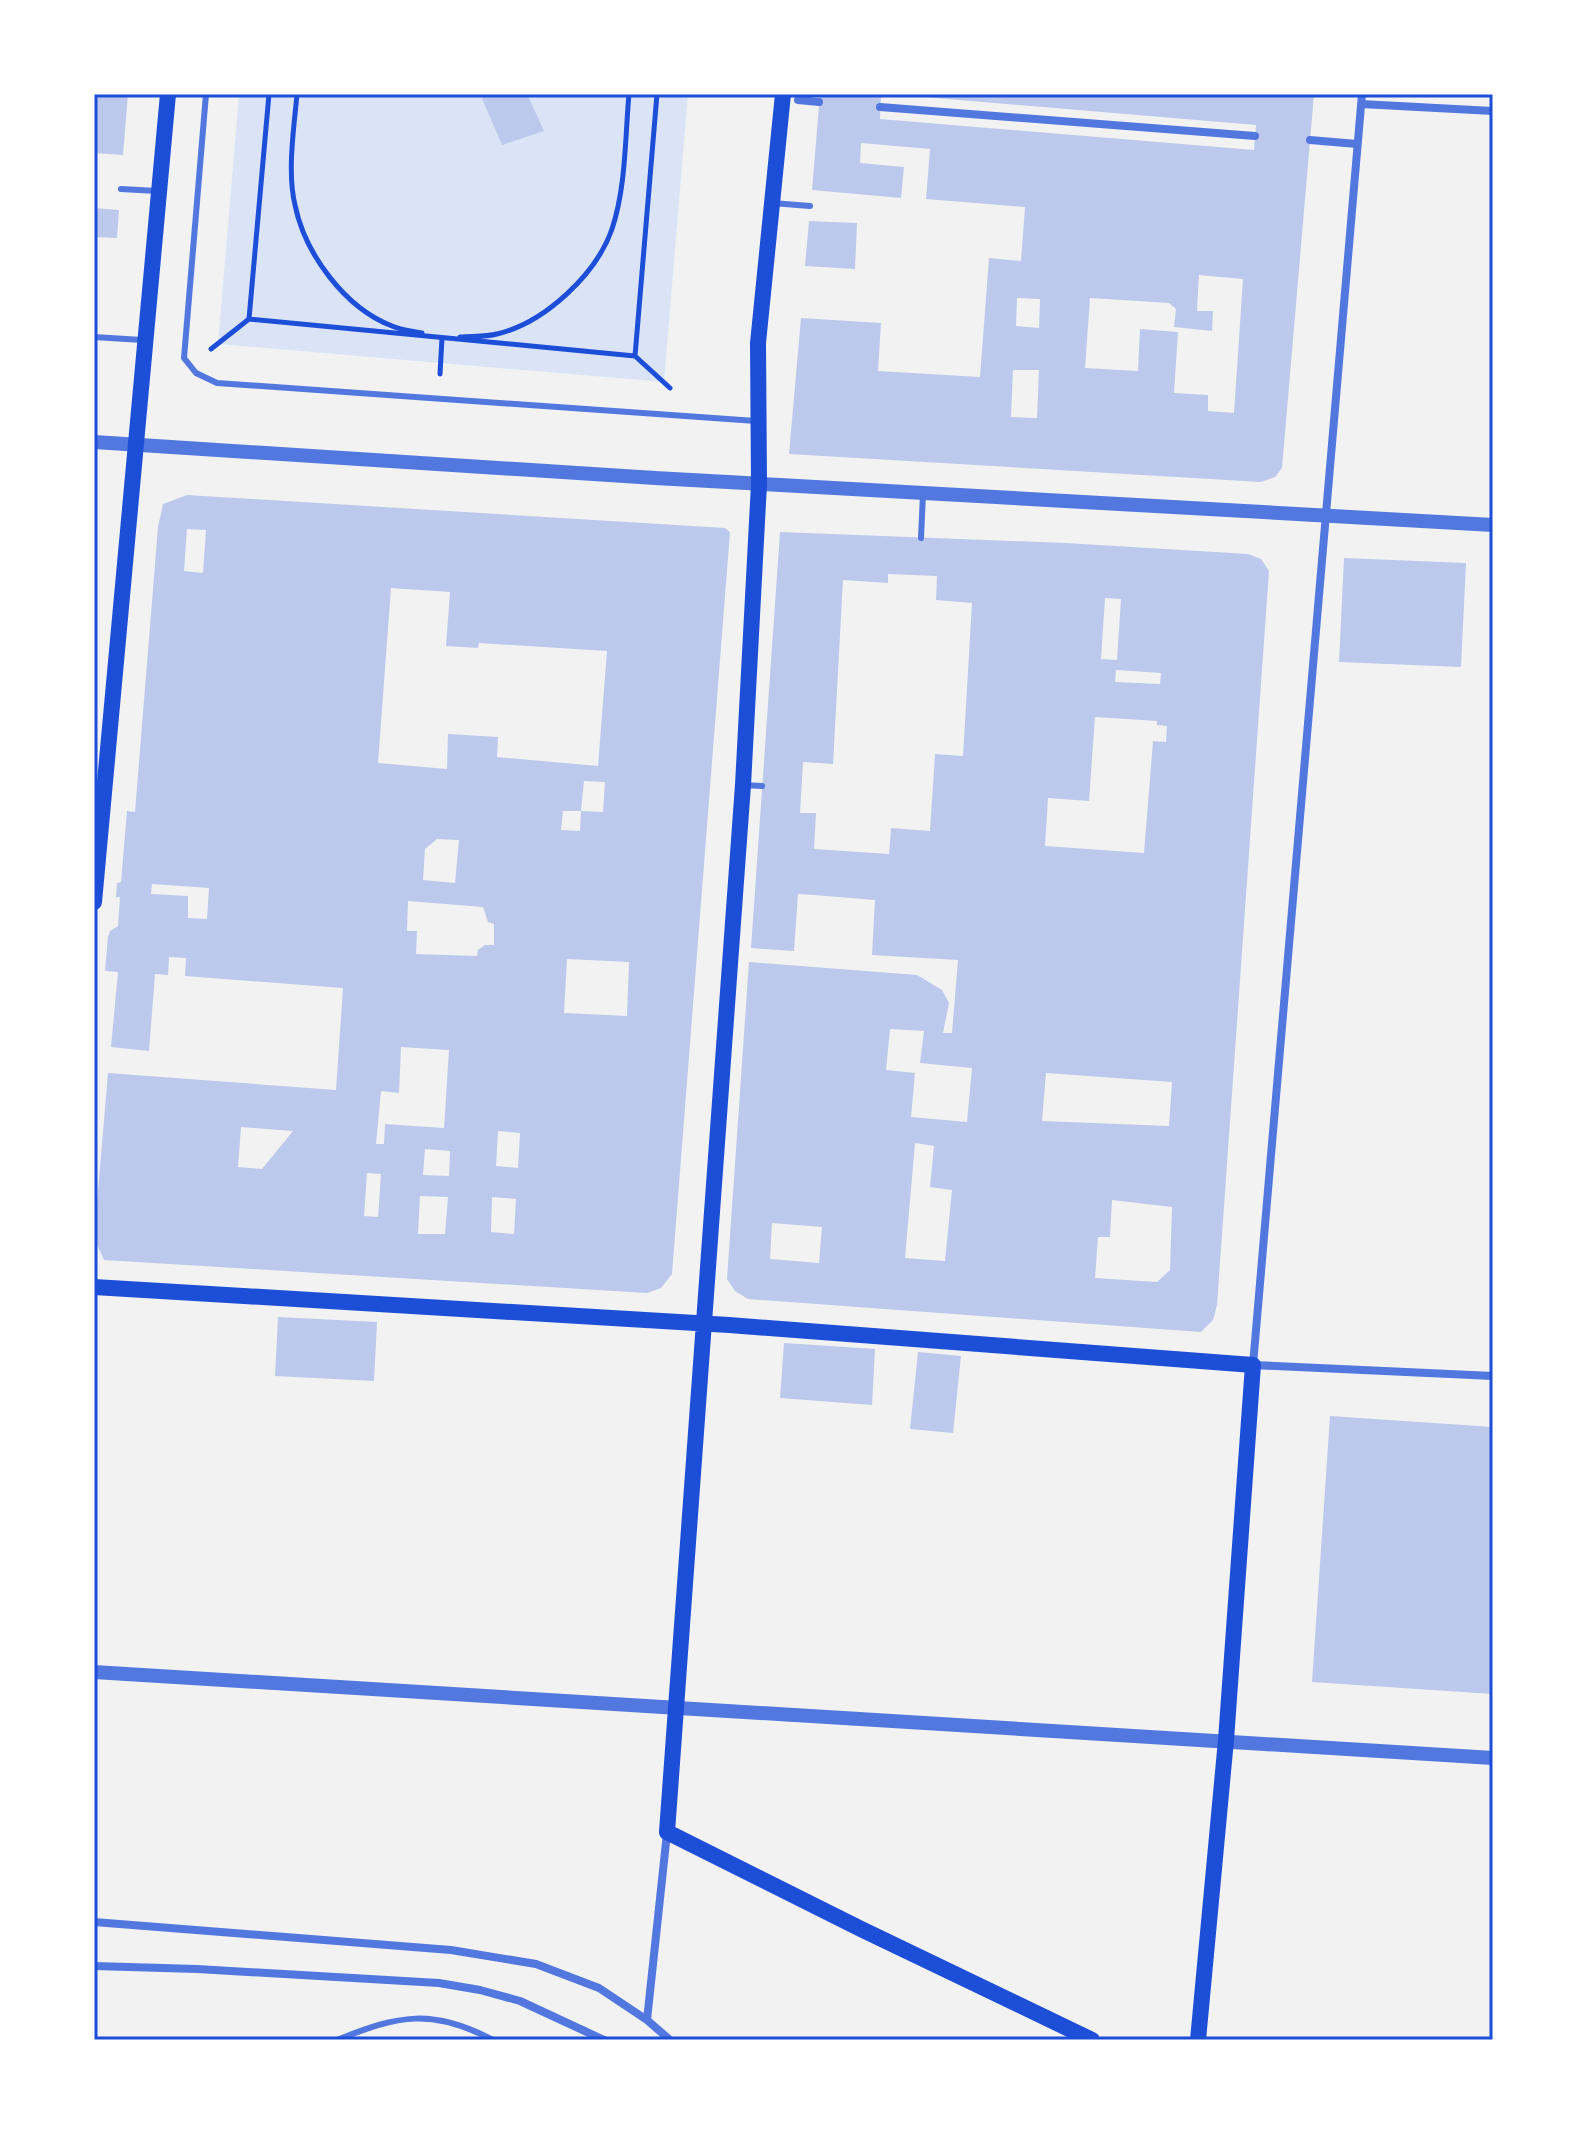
<svg xmlns="http://www.w3.org/2000/svg" width="1587" height="2134" viewBox="0 0 1587 2134" font-family="Montserrat,sans-serif">
<style>
.green{fill:#dbe4f7}
.building{fill:#bdc9ec;fill-rule:evenodd}
.lines{fill:none;stroke-linecap:round;stroke-linejoin:round}
.path{stroke:#1d4ed8;stroke-width:5}
.service{stroke:#5277de;stroke-width:6}
.minor{stroke:#5277de;stroke-width:8}
.tertiary{stroke:#5277de;stroke-width:14}
.secondary{stroke:#1d4ed8;stroke-width:16}
.neatline{fill:none;stroke:#1d4ed8;stroke-width:3}
</style>
<rect width="100%" height="100%" fill="#f2f2f2"/>
<!-- green -->
<path class="green" d="M239 94H688L664 382 218 344Z"/>
<!-- building -->
<path class="building" d="M94 94H128L123 155 94 153Z
M480 94H527L544 131 502 145Z
M820 94H881L880 119 1254 150 1256 125 912 96V94H1314L1282 468 1275 477 1261 482 789 454 801 318 881 323 878 371 980 377 989 258 1021 261 1025 207 926 199 930 149 861 143 860 163 904 167 901 198 812 190ZM1199 275 1243 279 1234 413 1208 411V395L1174 393 1178 332 1140 329 1138 371 1085 368 1090 298 1169 303 1176 309 1174 327 1212 331 1213 311H1197ZM1017 298 1040 299 1039 328 1016 326ZM1013 370H1039L1037 418 1011 417Z
M94 208 119 210 117 238 94 237Z
M809 221 857 223 855 269 805 266Z
M187 495 725 528 730 532 672 1274 661 1288 647 1293 104 1260 94 1238 108 1073 336 1090 343 988 185 976 186 958 169 957 168 975 155 974 149 1051 111 1047 118 972 105 971 108 937 110 931 118 926 120 897H116L117 883 121 882 127 811 135 812 158 527 163 504ZM187 529 206 530 203 573 184 571ZM391 588 450 592 446 646 478 648 479 643 607 651 598 766 497 757 498 737 448 734 447 769 378 763ZM584 781 605 782 603 812 581 811 580 831 561 830 563 811H581ZM437 839 459 840 455 883 423 880 425 849ZM152 884 209 888 207 919 188 918V896L151 894ZM408 901 483 907 488 922 494 924V945H485L478 950 477 956 416 954 417 931H407ZM567 959 629 962 627 1016 564 1013ZM401 1047 449 1050 444 1128 385 1124 384 1144H376L381 1091 399 1093ZM241 1127 293 1131 262 1169 238 1167ZM498 1131 520 1133 518 1168 496 1166ZM425 1149 450 1151 449 1176 423 1175ZM367 1173 381 1174 378 1217 364 1216ZM420 1196 448 1197 445 1234H418ZM492 1197 516 1199 514 1234 491 1232Z
M780 532 1066 543 1248 554 1261 559 1269 571 1217 1305 1213 1320 1201 1332 748 1299 735 1291 727 1279 749 962 917 975 942 990 949 1003 943 1033H952L958 960 872 955 875 900 814 895 798 894 794 951 751 948ZM888 574 937 576 936 600 972 603 963 756 935 754 930 831 891 828 889 854 814 849 816 813H800L803 762 833 764 843 580 888 583ZM1105 598 1121 599 1117 660 1101 659ZM1116 670 1161 673 1160 684 1115 682ZM1095 717 1157 721V725L1167 726 1166 742 1153 741 1144 853 1045 846 1048 798 1089 801ZM890 1029 924 1031 920 1063 972 1068 967 1122 911 1117 915 1073 886 1070ZM1046 1073 1172 1082 1169 1126 1042 1121ZM915 1143 934 1146 930 1187 952 1190 945 1261 905 1258ZM1112 1200 1172 1207 1170 1270 1157 1282 1095 1278 1098 1237H1110ZM772 1223 822 1227 819 1263 770 1259Z
M1344 558 1466 563 1461 667 1339 662Z
M278 1317 377 1322 374 1381 275 1376Z
M784 1343 875 1349 872 1405 780 1398Z
M918 1352 961 1356 953 1433 910 1429Z
M1330 1416 1493 1427V1694L1312 1682Z"/>
<g class="lines">
<!-- path -->
<path class="path" d="M269 94 249 319 635 356 657 94
M297 94C294 128 287 172 295 205 305 254 345 308 392 326 401 330 413 331 422 333
M460 337C472 336 486 337 497 334 544 323 596 275 612 229 626 187 625 138 629 94
M211 349 249 319
M635 356 670 388
M440 374 442 338"/>
<!-- service -->
<path class="service" d="M206 94 184 358 196 373 217 383 756 421
M121 189 157 191
M772 203 810 206
M94 337 142 340
M921 538 923 494
M743 785 762 786
M337 2040C399 2015 432 2008 493 2040"/>
<!-- minor -->
<path class="minor" d="M1362 94 1253 1365 1493 1376
M798 100 819 102
M1361 104 1493 111
M880 107 1255 136
M1310 140 1357 144
M94 1922 451 1950 536 1964 599 1988 647 2020 670 2040
M94 1966 197 1969 439 1983 480 1990 520 2001 604 2040
M647 2020 667 1833"/>
<!-- tertiary -->
<path class="tertiary" d="M94 442 655 478 1493 525
M94 1672 1493 1758"/>
<!-- secondary -->
<path class="secondary" d="M783 94 758 343 759 484 743 785 667 1832 861 1929 1092 2040
M94 902 168 94
M94 1287 729 1325 1253 1365 1226 1740 1198 2040"/>
</g>
<!-- border -->
<rect width="1587" height="2134" fill="none" stroke="#ffffff" stroke-width="192"/>
<rect x="96" y="96" width="1395" height="1942" class="neatline"/>
</svg>
